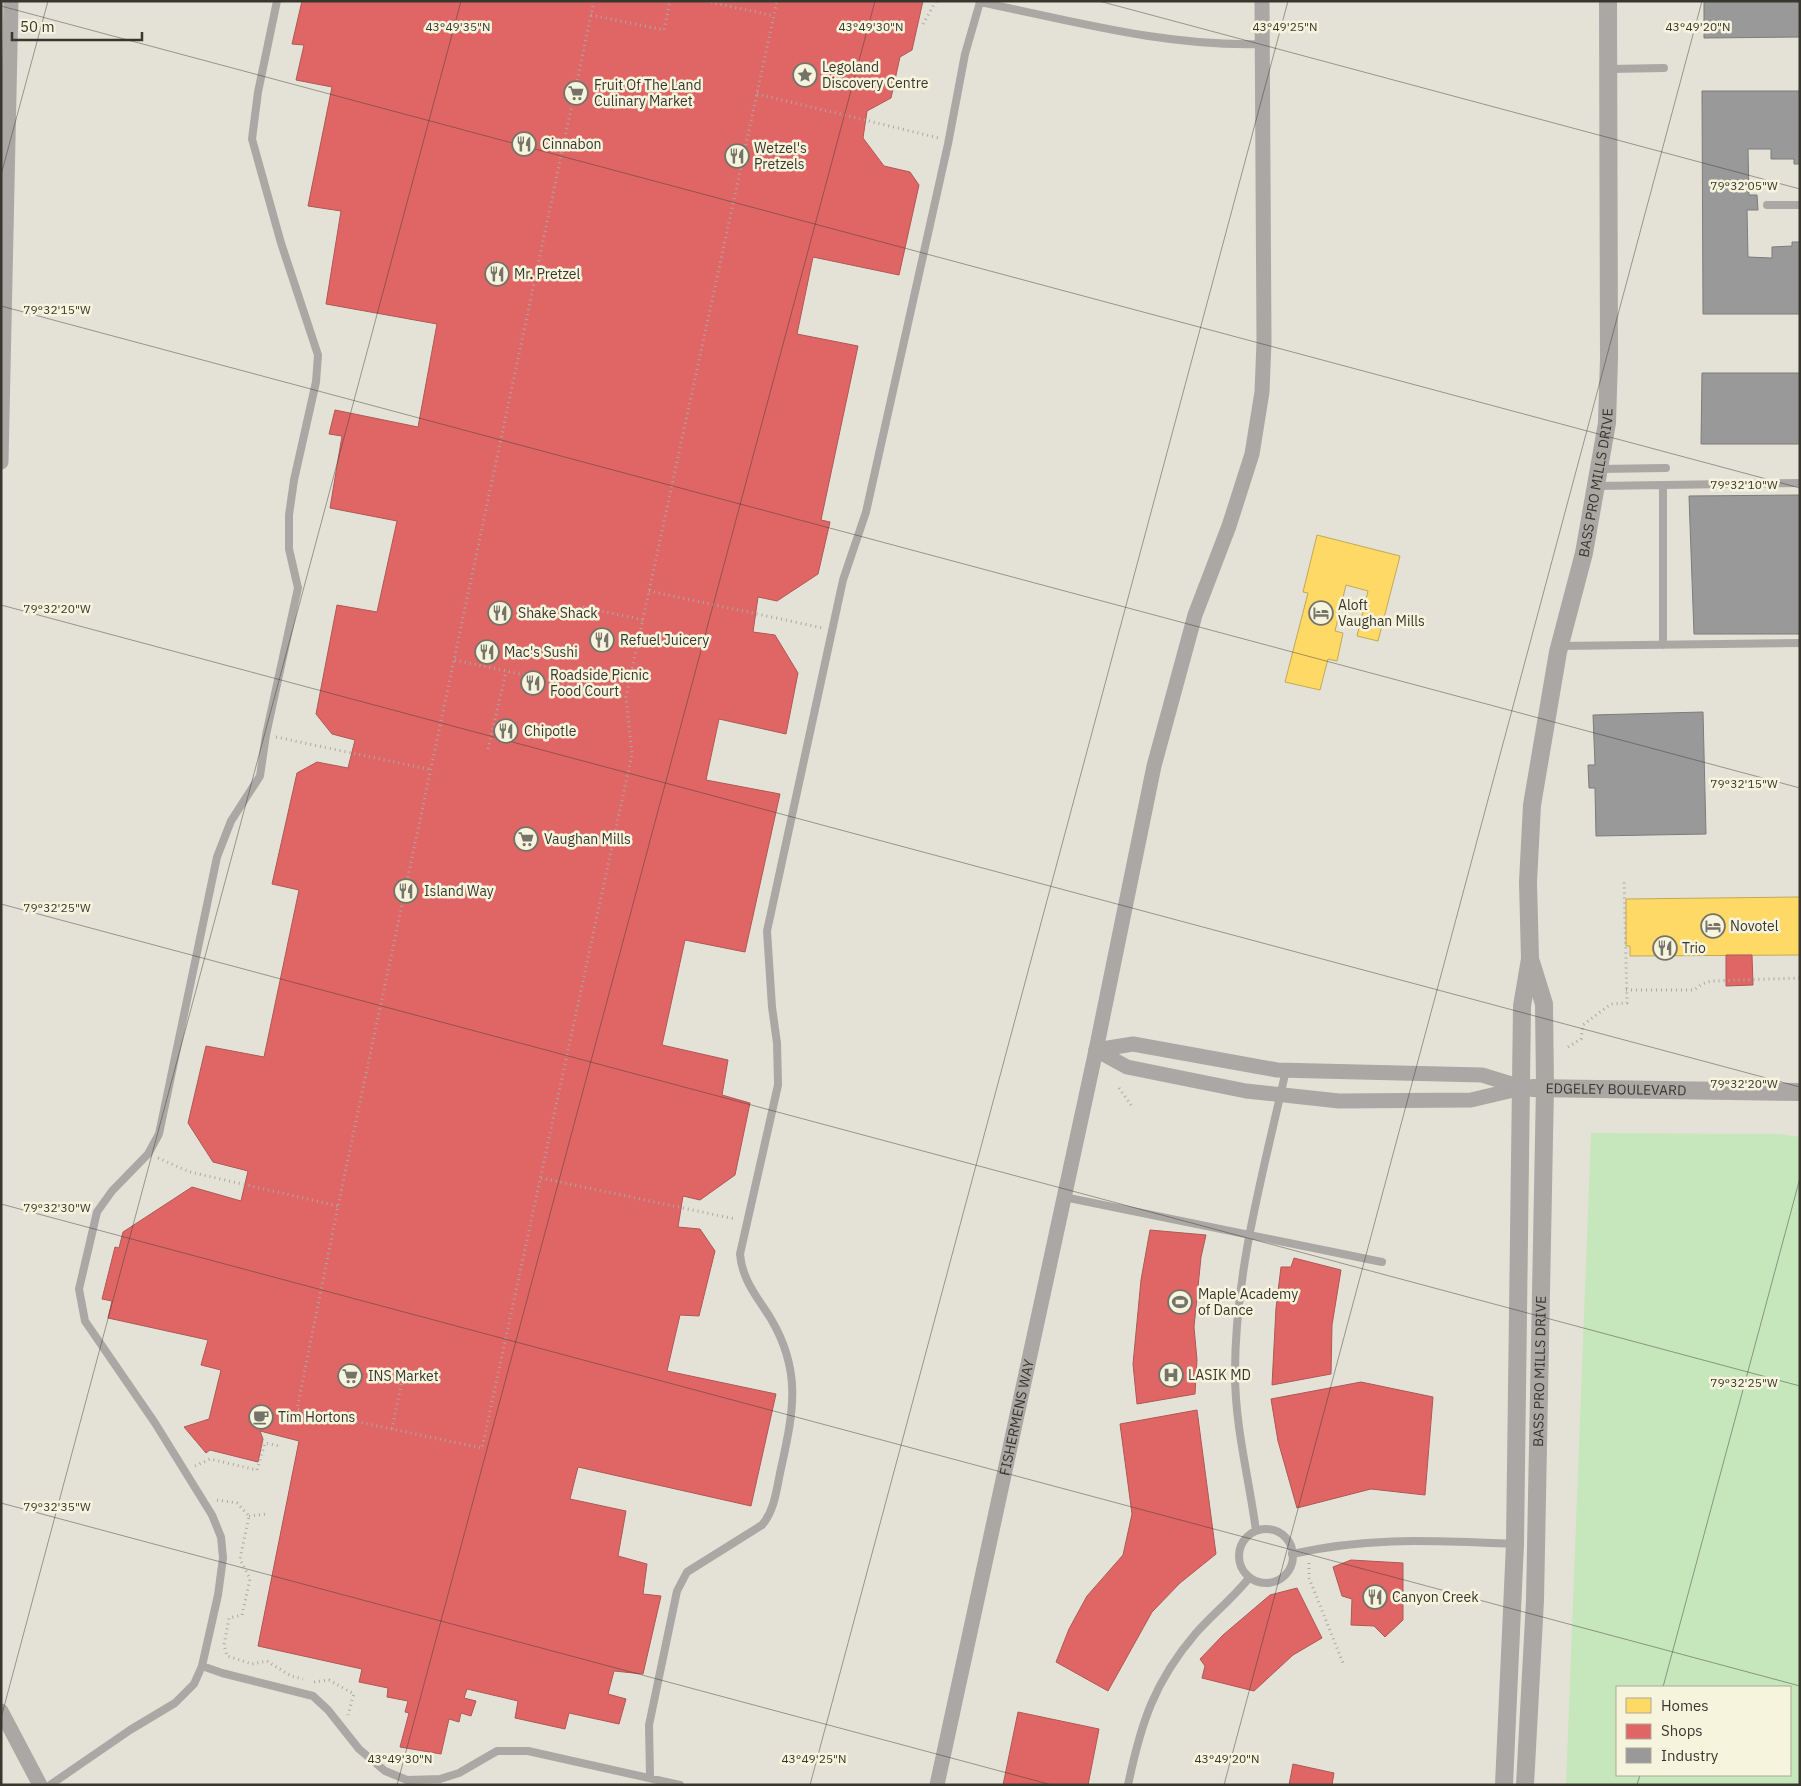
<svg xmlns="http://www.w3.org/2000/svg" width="1801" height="1786" viewBox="0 0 1801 1786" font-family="'IBM Plex Sans',sans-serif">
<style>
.green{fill:#c6e6bc;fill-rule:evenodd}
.homes{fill:#ffd966;stroke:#c3a855}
.shops{fill:#e06666;stroke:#ae5855}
.industry{fill:#999;stroke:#7c7c79}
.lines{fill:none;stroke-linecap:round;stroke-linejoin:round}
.path{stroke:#aba8a3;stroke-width:3;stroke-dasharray:1 4;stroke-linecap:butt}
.service{stroke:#aaa7a5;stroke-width:8}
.minor{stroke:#aaa7a5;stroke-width:15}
.tertiary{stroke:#aaa7a5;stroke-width:18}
.ticks{fill:none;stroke:#38372e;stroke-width:1;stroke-opacity:0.45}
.labels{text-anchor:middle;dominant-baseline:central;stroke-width:5;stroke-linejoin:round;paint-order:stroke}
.poi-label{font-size:14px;fill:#38372e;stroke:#f7f4dd;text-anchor:start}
.street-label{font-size:14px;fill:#38372e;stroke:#f7f4dd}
.ticks-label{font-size:12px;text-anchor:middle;fill:#38372e;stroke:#f7f4dd;stroke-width:5;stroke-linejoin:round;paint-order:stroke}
</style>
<rect width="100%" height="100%" fill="#e4e2d6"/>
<!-- green -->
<path class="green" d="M1591 1133 1779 1134 1800 1137V1785H1566ZM1617 1687H1790V1775H1617Z"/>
<!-- homes -->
<path class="homes" d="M1317 535 1400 556 1378 641 1357 636 1368 591 1346 585 1335 631 1343 633 1337 661 1328 659 1320 690 1285 682 1308 593 1303 592Z
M1800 897V955L1630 956V946H1626V899Z"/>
<!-- shops -->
<path class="shops" d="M302 1H923L912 50 900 57 891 98 867 111 863 138 884 166 910 172 919 185 899 275 813 257 797 334 858 346 821 520 830 522 818 574 777 601 758 597 753 632 775 635 798 673 786 734 719 719 706 780 780 794 745 952 685 940 662 1045 728 1060 722 1095 750 1103 735 1175 700 1200 683 1196 678 1227 700 1229 715 1251 699 1316 680 1315 667 1371 776 1394 751 1506 578 1467 570 1499 626 1511 618 1556 647 1564 643 1594 661 1596 643 1674 614 1671 608 1694 626 1699 619 1724 569 1713 565 1729 515 1718 518 1701 467 1689 464 1698 476 1701 471 1716 461 1713 459 1722 449 1719 441 1754 400 1747 409 1713 405 1712 408 1701 387 1697 388 1688 359 1682 362 1669 258 1646 299 1441 260 1431 263 1439 258 1462 210 1450 206 1453 184 1427 209 1419 221 1370 201 1365 208 1340 108 1318 112 1301 102 1299 115 1247 119 1248 123 1232 192 1187 241 1201 248 1171 213 1162 188 1123 206 1046 264 1057 299 890 272 884 297 773 317 762 348 768 355 740 332 734 316 714 337 605 377 612 397 521 330 508 342 436 329 434 335 410 418 427 437 324 326 304 341 211 308 206 332 87 296 80 304 45 292 44Z
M1726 955H1752L1753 985 1726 986Z
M1150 1230 1206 1235 1201 1257 1194 1327 1197 1360 1195 1394 1137 1404 1133 1364 1141 1280Z
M1294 1258 1341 1270 1332 1325 1331 1374 1272 1385 1276 1308 1281 1267H1291Z
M1361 1382 1433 1397 1425 1495 1371 1489 1297 1508 1278 1441 1271 1399Z
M1197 1410 1216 1554 1180 1583 1152 1612 1108 1691 1056 1662 1069 1629 1087 1596 1123 1555 1132 1514 1120 1424Z
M1351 1560 1403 1563V1620L1385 1637 1374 1626 1351 1625 1352 1599 1342 1596 1333 1567Z
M1297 1588 1322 1638 1293 1655 1254 1691 1202 1678 1205 1666 1200 1659 1223 1635 1270 1595Z
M1018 1712 1099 1729 1088 1785H1003Z
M1293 1764 1334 1773 1332 1785H1289Z"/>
<!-- industry -->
<path class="industry" d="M1704 1H1800V37L1704 38Z
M1702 91H1800V164H1794V159H1771V149H1748L1749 195H1757L1758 210H1747L1748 257 1772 258V247L1792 246V242H1800V314H1703Z
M1702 373H1800V444H1701Z
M1800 495V634H1694L1689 496Z
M1703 712 1706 834 1596 836 1595 788H1589L1588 765H1595L1593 715Z"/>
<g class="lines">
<!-- path -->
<path class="path" d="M594 1 338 1206 297 1409 482 1448 632 754 626 697 777 1
M706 1 774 16
M591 15 664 30 670 1
M923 24 936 1
M757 94 939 138
M649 591 823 628
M583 607 643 620
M455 660 626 697
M276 737 432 770
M488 749 506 672
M1626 990H1694L1702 984 1711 981 1800 978
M1568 1047 1581 1039 1583 1025 1611 1004 1627 1003 1624 879
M1119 1088 1133 1108
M158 1158 190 1172 338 1206
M541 1178 735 1219
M392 1429 405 1366
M195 1466 210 1459 257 1470 265 1443 280 1446
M217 1500 237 1503 249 1516 240 1559 250 1579 242 1615 229 1618 224 1645 227 1656 252 1664 267 1661 291 1676 303 1679
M249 1516 267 1514
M1309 1563V1578L1343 1663
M314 1682 329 1680 354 1694 348 1715"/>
<!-- service -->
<path class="service" d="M1609 69 1664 68
M1767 205H1800
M1599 469 1666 468
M1663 485V645
M1597 486 1800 483
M1559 646 1800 643
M1064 1197 1382 1262
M1239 1556a27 27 0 1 1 54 0a27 27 0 1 1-54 0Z
M1256 1531C1249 1478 1235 1427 1235 1373 1235 1270 1264 1170 1286 1070
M1292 1554C1371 1536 1435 1541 1515 1544
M202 1666 218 1595 223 1558 221 1537 212 1515 155 1423 85 1321 79 1289 97 1212 112 1191 148 1154 159 1134 217 857 231 821 260 776 266 735 298 588 289 549V515L294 480 316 382 318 355 281 243 252 139 258 92 277 1
M650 1777 649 1725 677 1591 687 1572 762 1525C776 1509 777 1484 782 1464 794 1409 801 1370 771 1319 758 1298 742 1280 740 1254L778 1085 777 1043 772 1007 767 931 843 580 866 512 948 144 965 54 980 2C1073 21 1166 47 1262 44
M50 1785 130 1730 175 1703 194 1684 202 1666 222 1673 313 1696 328 1710 359 1749 385 1771 407 1780 440 1779 459 1773 497 1751H528L680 1785
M1128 1785C1141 1723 1154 1682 1196 1633 1213 1614 1233 1598 1249 1578"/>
<!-- minor -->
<g class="minor">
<path d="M1 462 11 1"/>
<path d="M1096 1050 1127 1067 1246 1091 1339 1101 1471 1100 1522 1088"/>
<path d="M1096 1050 1133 1044 1277 1070 1482 1075 1521 1087"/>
<path d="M1 1711 40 1785"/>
<path id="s1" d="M937 1785 1096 1050 1154 766 1195 615 1229 526 1252 454 1262 392 1264 342 1262 1"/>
</g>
<!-- tertiary -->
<g class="tertiary">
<path id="s2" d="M1532 1088 1800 1092"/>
<path id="s3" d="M1504 1785 1515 1544 1522 1006 1530 959 1528 882 1532 805 1558 652 1584 553 1607 423 1609 359 1608 1"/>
<path id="s4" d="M1525 1785 1535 1600 1545 1087 1544 1004 1531 962"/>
</g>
</g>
<!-- ticks -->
<path class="ticks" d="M1099 1 1800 189M1 6 1800 488M1 175 48 1M1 306 1800 788M1 605 1800 1087M1 904 1800 1386M1 1204 1800 1686M1 1503 1052 1785M1663 1687 1800 1178M1 1718 461 1M397 1785 875 1M810 1785 1288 1M1224 1785 1702 1M1637 1785 1640 1775"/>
<!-- icons -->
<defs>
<g id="sight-ring" transform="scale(1.25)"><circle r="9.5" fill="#f7f4dd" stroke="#747369" stroke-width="1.5"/><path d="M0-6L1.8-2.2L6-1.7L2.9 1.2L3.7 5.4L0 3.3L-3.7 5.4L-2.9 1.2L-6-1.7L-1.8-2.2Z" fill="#747369"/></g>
<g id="supermarket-ring" transform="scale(1.25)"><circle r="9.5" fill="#f7f4dd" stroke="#747369" stroke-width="1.5"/><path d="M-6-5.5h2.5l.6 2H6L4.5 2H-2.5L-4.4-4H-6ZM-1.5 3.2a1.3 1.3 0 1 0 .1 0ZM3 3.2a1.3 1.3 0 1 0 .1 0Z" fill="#747369"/></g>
<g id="restaurant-ring" transform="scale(1.25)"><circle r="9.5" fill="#f7f4dd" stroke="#747369" stroke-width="1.5"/><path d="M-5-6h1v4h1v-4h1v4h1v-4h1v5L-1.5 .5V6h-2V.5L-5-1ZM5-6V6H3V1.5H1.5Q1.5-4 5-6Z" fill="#747369"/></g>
<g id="hotel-ring" transform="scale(1.25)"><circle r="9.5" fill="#f7f4dd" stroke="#747369" stroke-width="1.5"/><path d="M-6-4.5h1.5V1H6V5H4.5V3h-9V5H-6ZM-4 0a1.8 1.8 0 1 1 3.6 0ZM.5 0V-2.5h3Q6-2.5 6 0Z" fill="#747369"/></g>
<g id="stadium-ring" transform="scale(1.25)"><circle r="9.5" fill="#f7f4dd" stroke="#747369" stroke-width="1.5"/><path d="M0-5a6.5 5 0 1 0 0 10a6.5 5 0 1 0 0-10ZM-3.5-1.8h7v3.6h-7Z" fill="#747369"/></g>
<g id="hospital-ring" transform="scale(1.25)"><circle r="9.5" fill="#f7f4dd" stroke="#747369" stroke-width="1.5"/><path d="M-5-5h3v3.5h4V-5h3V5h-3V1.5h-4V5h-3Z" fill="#747369"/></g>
<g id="cafe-ring" transform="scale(1.25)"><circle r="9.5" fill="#f7f4dd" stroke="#747369" stroke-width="1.5"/><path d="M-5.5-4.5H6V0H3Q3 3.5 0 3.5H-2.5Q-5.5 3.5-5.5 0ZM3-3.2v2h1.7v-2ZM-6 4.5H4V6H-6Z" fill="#747369"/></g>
</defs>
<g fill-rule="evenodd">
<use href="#sight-ring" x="805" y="75"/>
<use href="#supermarket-ring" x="576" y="93"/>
<use href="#restaurant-ring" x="524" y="144"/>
<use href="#restaurant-ring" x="737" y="156"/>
<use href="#restaurant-ring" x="497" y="274"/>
<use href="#restaurant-ring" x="500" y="613"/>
<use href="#hotel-ring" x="1321" y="613"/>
<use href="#restaurant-ring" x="602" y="640"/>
<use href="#restaurant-ring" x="487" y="652"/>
<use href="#restaurant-ring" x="533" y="683"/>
<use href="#restaurant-ring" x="506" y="731"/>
<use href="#supermarket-ring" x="526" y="839"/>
<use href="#restaurant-ring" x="406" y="891"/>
<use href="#hotel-ring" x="1713" y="926"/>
<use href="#restaurant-ring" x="1665" y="948"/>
<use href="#stadium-ring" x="1180" y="1302"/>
<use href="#hospital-ring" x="1171" y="1375"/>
<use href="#supermarket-ring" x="350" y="1376"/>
<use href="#cafe-ring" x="261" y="1417"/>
<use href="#restaurant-ring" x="1375" y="1597"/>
</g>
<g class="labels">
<!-- poi labels -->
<g class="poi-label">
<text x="822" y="67">Legoland<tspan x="822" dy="16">Discovery Centre</tspan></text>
<text x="594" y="85">Fruit Of The Land<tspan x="594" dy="16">Culinary Market</tspan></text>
<text x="542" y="144">Cinnabon</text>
<text x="754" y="148">Wetzel's<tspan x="754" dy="16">Pretzels</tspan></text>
<text x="514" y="274">Mr. Pretzel</text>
<text x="1338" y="605">Aloft<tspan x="1338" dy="16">Vaughan Mills</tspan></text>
<text x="518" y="613">Shake Shack</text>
<text x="620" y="640">Refuel Juicery</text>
<text x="504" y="652">Mac's Sushi</text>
<text x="550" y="675">Roadside Picnic<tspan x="550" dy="16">Food Court</tspan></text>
<text x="524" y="731">Chipotle</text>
<text x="544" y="839">Vaughan Mills</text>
<text x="424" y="891">Island Way</text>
<text x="1730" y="926">Novotel</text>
<text x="1682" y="948">Trio</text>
<text x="1198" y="1294">Maple Academy<tspan x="1198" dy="16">of Dance</tspan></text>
<text x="1188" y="1375">LASIK MD</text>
<text x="368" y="1376">INS Market</text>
<text x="278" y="1417">Tim Hortons</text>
<text x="1392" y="1597">Canyon Creek</text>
</g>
<!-- street labels -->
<g class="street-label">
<text stroke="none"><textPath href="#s3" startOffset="1310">BASS PRO MILLS DRIVE</textPath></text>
<text stroke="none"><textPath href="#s2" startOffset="84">EDGELEY BOULEVARD</textPath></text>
<text stroke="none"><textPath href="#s4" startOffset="414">BASS PRO MILLS DRIVE</textPath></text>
<text stroke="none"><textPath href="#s1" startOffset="376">FISHERMENS WAY</textPath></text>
</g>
</g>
<g class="ticks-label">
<text x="458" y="31">43°49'35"N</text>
<text x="871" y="31">43°49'30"N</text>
<text x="1285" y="31">43°49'25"N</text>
<text x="1698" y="31">43°49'20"N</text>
<text x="1744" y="190">79°32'05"W</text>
<text x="57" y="314">79°32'15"W</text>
<text x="1744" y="489">79°32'10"W</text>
<text x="57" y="613">79°32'20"W</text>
<text x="1744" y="788">79°32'15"W</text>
<text x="57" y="912">79°32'25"W</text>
<text x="1744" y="1088">79°32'20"W</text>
<text x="57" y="1212">79°32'30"W</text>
<text x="1744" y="1387">79°32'25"W</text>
<text x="57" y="1511">79°32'35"W</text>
<text x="400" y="1763">43°49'30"N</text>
<text x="814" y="1763">43°49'25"N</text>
<text x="1227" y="1763">43°49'20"N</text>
</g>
<!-- border -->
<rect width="1801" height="1786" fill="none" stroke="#38372e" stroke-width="5"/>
<!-- legend -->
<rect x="1616" y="1686" width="175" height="90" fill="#f7f4dd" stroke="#aba897"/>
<rect x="1626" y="1698" width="25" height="15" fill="#ffd966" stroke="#aba897"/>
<text x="1661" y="1711" font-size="15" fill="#38372e">Homes</text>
<rect x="1626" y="1724" width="25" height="15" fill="#e06666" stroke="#aba897"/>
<text x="1661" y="1736" font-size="15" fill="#38372e">Shops</text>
<rect x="1626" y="1748" width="25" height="15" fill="#999999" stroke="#aba897"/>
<text x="1661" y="1761" font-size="15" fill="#38372e">Industry</text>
<!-- scale -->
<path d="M12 32v8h130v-8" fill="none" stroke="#38372e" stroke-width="2.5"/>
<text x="20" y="32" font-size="15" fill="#38372e" stroke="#f7f4dd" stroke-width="4" paint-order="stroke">50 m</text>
</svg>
